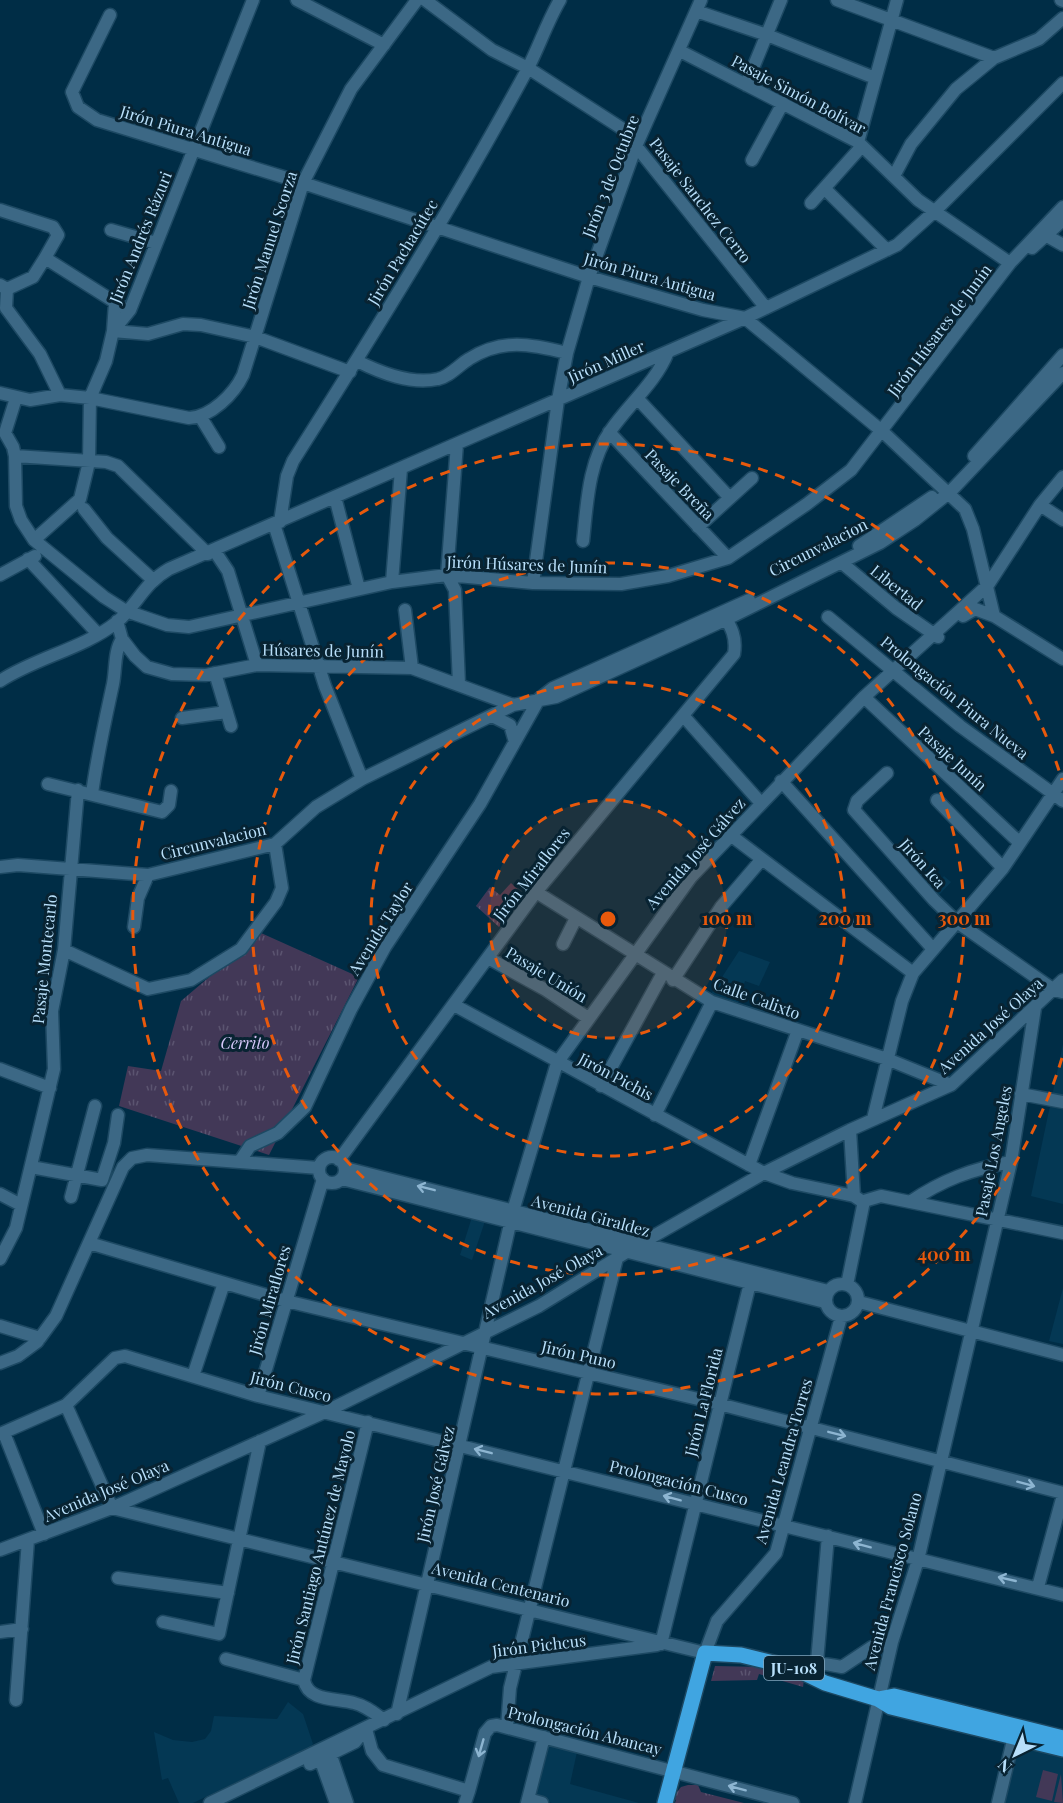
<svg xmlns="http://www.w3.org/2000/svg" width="1063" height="1803" viewBox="0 0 1063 1803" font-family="'Playfair Display',serif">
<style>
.built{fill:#043854}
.grass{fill:url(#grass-tufts)}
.pitch{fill:#423857}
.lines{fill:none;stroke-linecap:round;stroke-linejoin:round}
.minor-casing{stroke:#1d4963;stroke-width:15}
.major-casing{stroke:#1d4963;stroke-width:18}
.minor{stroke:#3c6885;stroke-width:12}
.major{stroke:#40a5e1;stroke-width:15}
.oneway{stroke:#8db5d1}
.ring{fill:none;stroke:#e8590c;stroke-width:3;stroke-dasharray:10 8}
.labels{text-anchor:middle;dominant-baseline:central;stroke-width:6;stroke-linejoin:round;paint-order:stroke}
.shield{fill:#082332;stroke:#83a7be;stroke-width:1.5}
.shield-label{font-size:15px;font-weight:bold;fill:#b8dffa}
.street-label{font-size:16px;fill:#b8dffa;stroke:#082332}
.park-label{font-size:16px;font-style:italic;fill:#d7c8fb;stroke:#082332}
.centre{fill:#e8590c;stroke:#082332;stroke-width:3}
.ring-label{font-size:18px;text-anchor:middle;font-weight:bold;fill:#e8590c;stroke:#082332;stroke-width:6;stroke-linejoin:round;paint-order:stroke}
</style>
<defs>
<pattern id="grass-tufts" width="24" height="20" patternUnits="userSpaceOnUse" patternTransform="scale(1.5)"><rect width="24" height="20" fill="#423857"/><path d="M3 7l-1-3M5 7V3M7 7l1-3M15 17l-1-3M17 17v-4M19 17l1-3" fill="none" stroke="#5b5470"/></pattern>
</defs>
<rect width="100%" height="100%" fill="#002d46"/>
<!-- built -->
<path class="built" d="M944 876 951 882 939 895 933 889Z
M739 951 770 962 759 986 745 981 738 1003 711 994Z
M1063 1044V1204L1031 1196Z
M472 1217 485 1221 472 1260 460 1255Z
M1063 1288V1344L1049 1341Z
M288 1702 303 1714 313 1744 310 1747 193 1803H179L168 1778 162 1780 154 1732 173 1740 192 1742 205 1739 211 1731 214 1716 277 1719Z
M553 1745 577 1752 570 1784 639 1803H552L535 1799 549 1746Z
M1020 1745 1063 1755V1803H1004Z"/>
<!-- grass -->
<path class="grass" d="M511 883 523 894 499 927 476 906 490 887 500 895Z
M261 933 359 977 269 1155 119 1106 128 1066 161 1071 181 1001Z
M715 1666 763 1667 804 1679 803 1687 759 1674 757 1680 711 1681Z
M688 1785H698L701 1792 744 1803H675L676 1800 672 1798 681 1787Z"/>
<!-- pitch -->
<path class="pitch" d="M1043 1770 1058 1774 1052 1801 1036 1797Z
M1061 1774 1063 1803 1054 1802Z"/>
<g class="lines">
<!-- minor casing -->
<g class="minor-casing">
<path id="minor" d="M297 0 384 45
M425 0 492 50 528 68 629 133 636 146 766 308
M837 0 994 58
M1061 0 1063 1
M696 11 767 35 875 78
M110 15 72 92 78 107 97 120 303 183 589 277 703 310 745 318 883 432 965 509 973 529 994 616
M680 51 858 142 918 200 1010 263
M746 85 781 0
M858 142 897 0
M752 160 783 103
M894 176 911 144 956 89 994 58 1039 39 1063 18
M825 189 887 250
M811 203 862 146
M0 210 53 227 58 235 45 258 121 306
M111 230 156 243
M1047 236 1063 245
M1032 248 1063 220
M0 285 7 289 6 308 40 354 60 395
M7 289 33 277 45 258
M115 303 113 331 148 334 183 324 201 325 255 337 350 372
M357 361C381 373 411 385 438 379 449 377 459 365 469 359 502 338 531 344 567 353
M0 393 30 400 60 395 90 398 189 418C211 417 234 394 243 375L303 183 351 89 417 0
M16 398 5 433 13 447 15 456 16 506 21 520 34 540 104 597 126 611 167 625 189 627 392 582 447 575 533 583 621 584 668 576 728 558 807 504 851 470 1010 263 1063 207
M637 398 730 498
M200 416 219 447
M609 432 728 558
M457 444 447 575 455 590 459 684
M15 456 106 462 118 466 208 554
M974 456 1063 355
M335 497 359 589
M1040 505 1063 520
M84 509 107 538 152 579
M280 522 287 476 293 461C374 333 455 203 527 70 539 47 547 22 560 0
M274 524 325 686 362 779
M698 527 752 478
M34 540 80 499 89 462 90 398 106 361 113 331 130 310 253 0
M583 541C587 504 588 462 611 430 629 404 656 382 668 352
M859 546 932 497
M214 550 228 571 257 665
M28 559 98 634
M842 563 896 608 938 637
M0 575 35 556
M392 582 401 469
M533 583 558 400 567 353 589 277 636 146 701 0
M405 610 412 668
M963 616 975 609 994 616 1063 659
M828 617 960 726 1063 801
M117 621 122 639 135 656 147 667 172 674 206 675 257 665 412 668 513 705
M215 673 231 726
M0 681C37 657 83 649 117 622 138 604 143 584 169 569L745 318 897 245 935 211 1063 83
M864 697 1020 843
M492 716 510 725 515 742
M182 718 227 712
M687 720 760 802
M887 773 857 801 854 810 934 900 957 922 1054 990 1062 992
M781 781 933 949
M48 784 162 812 169 805 171 791
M92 794C97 756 105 721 113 684 116 669 114 651 122 639
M937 800 1003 868
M729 834 913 973
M0 867 18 865 148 875 275 844 316 807 362 779 513 705 556 697 727 619 880 543 915 520 950 492 1063 373
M536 892 712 1002 887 1059 951 1085
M134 927 138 898 148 875
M563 944 576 918
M64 950 148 989 191 980 241 949 276 902 282 888 275 844
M488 958 546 990 588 1018
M673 980 721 907 762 859
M454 1005 764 1173 792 1183 854 1196
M0 1069 50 1088
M601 1086 663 973
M1021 1094 1063 1102
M655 1115 712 1002
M873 1119 902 1001 913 973 1003 868 1063 779
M850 1130 854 1196 860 1200
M319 1170a13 13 0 1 1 26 0a13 13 0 1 1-26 0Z
M339 1160 536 892 734 654C737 637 731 627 723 613
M240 1161 250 1146 278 1133 305 1107 351 1009 385 947 480 804 539 699 553 688 749 600
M749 1165 798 1030
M31 1167 102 1180 114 1143 118 1115
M345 1168 828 1291
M342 1179 825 1302
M0 1194 21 1205
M71 1197 95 1106
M864 1201 881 1196 1063 1233
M910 1202C942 1180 972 1169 1011 1162
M89 1243 286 1301 719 1404 1063 1493
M0 1259 16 1228 54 1069 52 1011 64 950 78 790
M826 1300a16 16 0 1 1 32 0a16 16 0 1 1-32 0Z
M847 1285 864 1201
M859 1302 1063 1355
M0 1326 40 1338
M0 1363 18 1356 37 1342 56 1316 123 1167 132 1158 147 1155 319 1168
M193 1376 224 1283
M258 1396 323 1179
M66 1405 112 1508 705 1653 717 1621 776 1553 841 1317
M4 1433 44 1534
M0 1434 66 1405 115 1358 125 1356 258 1396 1063 1595
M0 1550 112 1508 325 1412 539 1306 638 1245 764 1173 850 1130 951 1085 1063 980
M118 1578 228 1593
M1038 1587 1063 1495
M163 1622 219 1634 260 1441
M0 1632 22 1629
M661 1644 752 1275
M226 1659 304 1680
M817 1662 828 1536
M794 1668C812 1660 824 1664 842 1667L872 1647 892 1642
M304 1680 368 1422
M304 1680C308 1702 337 1698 354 1703 366 1706 374 1713 384 1720
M16 1700 28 1540
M397 1714 513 1211 557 1063 691 877 864 697 988 585 1040 505 1063 477
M507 1727 510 1688 617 1258
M366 1729 372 1751 383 1765 469 1791 485 1733 491 1726 497 1725 793 1803
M329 1750 347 1803
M318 1753 336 1803
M310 1764 355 1742 364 1731
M528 1799 542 1803
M210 1803 491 1667 657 1645
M465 1803 469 1791
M527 1803 544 1737
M855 1803 892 1642 918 1560 1011 1162 1035 1008
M998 1803 1016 1728"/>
</g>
<!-- major casing -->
<g class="major-casing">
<path id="major" d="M878 1699 894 1696 1063 1738
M665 1803 705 1653 741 1655 794 1668 825 1683 878 1699 891 1707 1063 1749"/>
</g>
<!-- minor -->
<use href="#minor" class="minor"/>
<!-- major -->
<use href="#major" class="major"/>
</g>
<!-- one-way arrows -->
<defs><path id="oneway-shaft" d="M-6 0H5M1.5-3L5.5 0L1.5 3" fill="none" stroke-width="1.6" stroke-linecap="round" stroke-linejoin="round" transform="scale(1.5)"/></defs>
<g class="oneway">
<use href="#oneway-shaft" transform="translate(426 1188) rotate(-166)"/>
<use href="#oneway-shaft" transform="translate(837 1434) rotate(14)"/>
<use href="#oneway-shaft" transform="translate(483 1451) rotate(-166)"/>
<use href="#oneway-shaft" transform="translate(1026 1484) rotate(15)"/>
<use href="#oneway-shaft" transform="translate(672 1498) rotate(-165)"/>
<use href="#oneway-shaft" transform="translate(862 1545) rotate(-165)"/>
<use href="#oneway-shaft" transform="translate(1007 1579) rotate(-167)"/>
<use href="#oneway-shaft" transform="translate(481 1748) rotate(106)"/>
<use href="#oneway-shaft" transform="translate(737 1788) rotate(-165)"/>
</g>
<!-- distance rings -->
<circle cx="608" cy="919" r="119" fill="#e8590c" fill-opacity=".12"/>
<g class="ring">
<circle cx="608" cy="919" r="119"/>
<circle cx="608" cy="919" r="237"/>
<circle cx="608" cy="919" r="356"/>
<path d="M1062 1058A475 475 0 1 1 1062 780"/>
</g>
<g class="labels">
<!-- shield labels -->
<rect class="shield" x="764" y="1656" width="60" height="24" rx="4.5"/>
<g class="shield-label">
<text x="794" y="1668">JU-108</text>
</g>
<!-- street labels -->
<g class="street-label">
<text transform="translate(799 94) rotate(28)">Pasaje Simón Bolívar</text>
<text transform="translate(186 130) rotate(17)">Jirón Piura Antigua</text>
<text transform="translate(610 176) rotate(-69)">Jirón 3 de Octubre</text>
<text transform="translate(701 200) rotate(52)">Pasaje Sanchez Cerro</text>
<text transform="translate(140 237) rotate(-68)">Jirón Andrés Rázuri</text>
<text transform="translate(269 240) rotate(-72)">Jirón Manuel Scorza</text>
<text transform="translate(402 252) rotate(-59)">Jirón Pachacútec</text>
<text transform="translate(650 276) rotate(16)">Jirón Piura Antigua</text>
<text transform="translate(939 330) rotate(-53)">Jirón Húsares de Junín</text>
<text transform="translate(606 361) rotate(-24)">Jirón Miller</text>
<text transform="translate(680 484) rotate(46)">Pasaje Breña</text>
<text transform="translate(818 547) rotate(-27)">Circunvalacion</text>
<text transform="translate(527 564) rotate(2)">Jirón Húsares de Junín</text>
<text transform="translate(897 587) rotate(39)">Libertad</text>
<text transform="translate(323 650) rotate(1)">Húsares de Junín</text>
<text transform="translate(955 697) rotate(39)">Prolongación Piura Nueva</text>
<text transform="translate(953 758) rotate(43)">Pasaje Junín</text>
<text transform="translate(213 841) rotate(-14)">Circunvalacion</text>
<text transform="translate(695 853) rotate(-49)">Avenida José Gálvez</text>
<text transform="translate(923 863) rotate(48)">Jirón Ica</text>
<text transform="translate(531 874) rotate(-52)">Jirón Miraflores</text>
<text transform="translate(380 928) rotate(-58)">Avenida Taylor</text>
<text transform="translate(44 959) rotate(-84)">Pasaje Montecarlo</text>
<text transform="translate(547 974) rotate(31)">Pasaje Unión</text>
<text transform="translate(757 998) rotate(20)">Calle Calixto</text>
<text transform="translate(990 1025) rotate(-42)">Avenida José Olaya</text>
<text transform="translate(616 1076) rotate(28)">Jirón Pichis</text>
<text transform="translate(993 1151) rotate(-79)">Pasaje Los Angeles</text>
<text transform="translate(591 1215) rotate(15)">Avenida Giraldez</text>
<text transform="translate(542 1281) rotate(-29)">Avenida José Olaya</text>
<text transform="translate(269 1300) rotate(-74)">Jirón Miraflores</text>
<text transform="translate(579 1354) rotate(13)">Jirón Puno</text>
<text transform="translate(291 1386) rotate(14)">Jirón Cusco</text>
<text transform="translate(703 1402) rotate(-76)">Jirón La Florida</text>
<text transform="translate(783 1461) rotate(-74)">Avenida Leandra Torres</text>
<text transform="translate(679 1482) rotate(14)">Prolongación Cusco</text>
<text transform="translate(435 1484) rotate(-77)">Jirón José Gálvez</text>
<text transform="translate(106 1490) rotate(-23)">Avenida José Olaya</text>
<text transform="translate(320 1547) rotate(-76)">Jirón Santiago Antúnez de Mayolo</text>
<text transform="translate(892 1581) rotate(-75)">Avenida Francisco Solano</text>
<text transform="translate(501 1584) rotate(14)">Avenida Centenario</text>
<text transform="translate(539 1645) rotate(-7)">Jirón Pichcus</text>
<text transform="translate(585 1730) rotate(14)">Prolongación Abancay</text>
</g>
<!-- park labels -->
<g class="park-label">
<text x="245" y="1042">Cerrito</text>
</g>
</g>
<circle cx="608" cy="919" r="9" class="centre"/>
<g class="ring-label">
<text x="727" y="925">100 m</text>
<text x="845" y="925">200 m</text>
<text x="964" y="925">300 m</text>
<text x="944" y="1261">400 m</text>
</g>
<!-- north arrow -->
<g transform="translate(1015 1755) rotate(223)" stroke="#082332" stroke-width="4.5" paint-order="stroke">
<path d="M0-4.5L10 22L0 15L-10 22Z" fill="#b8dffa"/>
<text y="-9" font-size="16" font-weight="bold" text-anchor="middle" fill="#b8dffa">N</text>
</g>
</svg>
